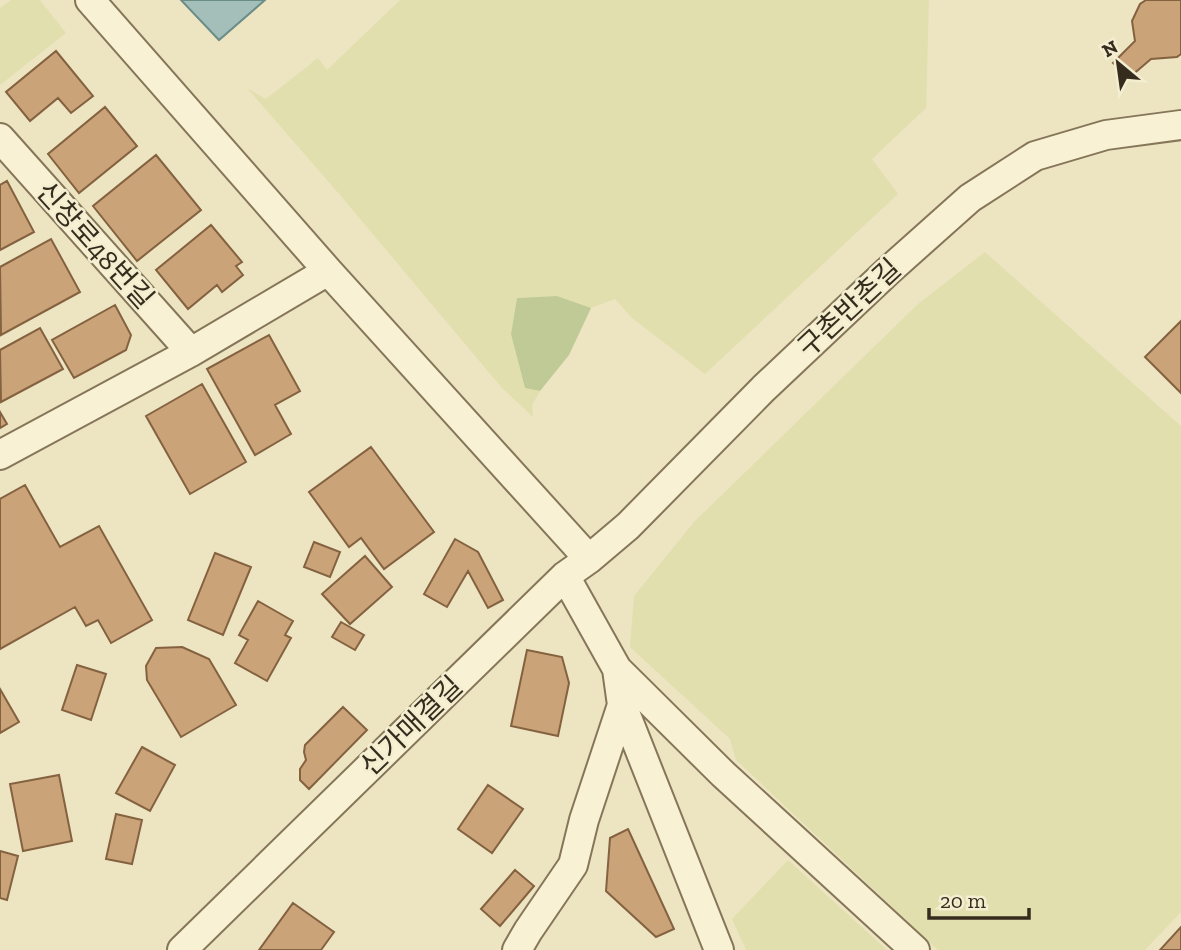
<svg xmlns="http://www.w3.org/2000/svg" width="1181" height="950" viewBox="0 0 1181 950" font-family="'Zilla Slab','Noto Sans KR',serif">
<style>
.farmland{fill:#e2dfaf}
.green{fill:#bfca96}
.water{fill:#a4bfba;stroke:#6b8d88;stroke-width:2}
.building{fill:#caa378;stroke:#846240;stroke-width:2}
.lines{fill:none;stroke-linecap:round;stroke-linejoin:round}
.street-casing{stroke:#867659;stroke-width:32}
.street{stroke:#f8f1d4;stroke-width:28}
.labels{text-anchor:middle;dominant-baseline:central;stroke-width:5;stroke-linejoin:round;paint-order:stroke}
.street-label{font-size:28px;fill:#362c1d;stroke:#f4eed1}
</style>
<rect width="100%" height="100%" fill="#ede4c1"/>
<!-- farmland -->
<path class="farmland" d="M11 0H40L66 33 0 85V8Z
M400 0H929L926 108 872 159 898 194 705 374 632 318 615 299 591 308 557 296 517 298 511 334 525 388 540 391 532 405 533 417 502 388 340 195 247 88 266 99 318 58 327 70Z
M985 252 1181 426V912L1145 950H938L736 760 730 739 630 647 634 596 694 522 918 304Z
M788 860 823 892 887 950H746L732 919Z"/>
<!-- green -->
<path class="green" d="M557 296 591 308 569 355 540 391 525 388 511 334 517 298Z"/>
<!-- water -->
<path class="water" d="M181 0H265L219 40Z"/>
<!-- building -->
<path class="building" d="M1146 0H1181V54L1177 57 1151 59 1130 77 1113 63 1135 41 1132 21 1140 4Z
M56 51 93 96 71 113 58 98 30 121 6 92Z
M105 107 137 146 79 193 48 154Z
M156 155 201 210 137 261 93 206Z
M7 181 34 232 0 250V185Z
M211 225 242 262 236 266 243 275 222 292 217 285 188 309 156 270Z
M51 239 80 292 1 335 0 267Z
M115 305 131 335 126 350 74 378 52 340Z
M1181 321V393L1145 357Z
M40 328 63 369 1 402 0 350Z
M269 335 300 391 275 405 291 434 255 455 207 369Z
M202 384 246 462 190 494 146 416Z
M0 412 7 424 0 428Z
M371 447 434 532 384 569 361 538 349 547 309 492Z
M25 485 60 547 99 526 152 620 111 643 98 620 86 626 75 607 0 649V499Z
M455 539 478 552 503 600 488 608 468 571 447 607 424 594Z
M314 542 340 552 330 577 304 567Z
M215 553 251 567 223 635 188 620Z
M365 556 392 587 350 624 322 594Z
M258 601 293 621 285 635 291 638 267 681 235 663 248 640 239 635Z
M341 622 364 635 355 650 332 637Z
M182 647 209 659 236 705 181 737 147 680 146 666 156 648Z
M527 650 562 657 569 683 558 736 511 726Z
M77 665 106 674 91 720 62 710Z
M0 689 19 722 0 733Z
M343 707 367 730 309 789 300 780V769L306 760 304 752 305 745Z
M142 747 175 765 150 811 116 793Z
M59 775 72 841 23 851 10 784Z
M488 785 523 809 492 853 458 829Z
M116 814 142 820 132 864 106 859Z
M628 829 674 929 656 937 606 891 610 838Z
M0 851 18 856 7 900 0 898Z
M515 870 534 886 500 926 481 909Z
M293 903 334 932 321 950H259Z
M1181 927V950H1160Z"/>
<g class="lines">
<!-- street casing -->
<g class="street-casing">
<path id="street" d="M90 0 328 271 589 559
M0 138 191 352
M0 455 191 352 328 271
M565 576 617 669 622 705 719 950
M617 669 723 774 915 950
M182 950 565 576 589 559 628 526 764 388 887 272 970 198 1035 156 1106 135 1181 125
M517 950 528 931 573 865 584 820 622 705"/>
</g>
<!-- street -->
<use href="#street" class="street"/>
</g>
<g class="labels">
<!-- street labels -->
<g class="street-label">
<text transform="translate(95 245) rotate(48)">신창로48번길</text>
<text transform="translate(849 308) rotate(-43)">구촌반촌길</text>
<text transform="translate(411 726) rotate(-44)">신가매결길</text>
</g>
</g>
<!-- north arrow -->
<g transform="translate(1118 63) rotate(331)" stroke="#f4eed1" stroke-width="5" paint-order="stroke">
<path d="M0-5L12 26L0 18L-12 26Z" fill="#362c1d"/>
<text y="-10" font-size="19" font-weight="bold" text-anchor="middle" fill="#362c1d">N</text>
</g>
<!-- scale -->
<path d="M929 908v10h100v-10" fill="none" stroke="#362c1d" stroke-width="3.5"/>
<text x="940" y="908" font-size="21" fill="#362c1d" stroke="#f4eed1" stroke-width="5" paint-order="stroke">20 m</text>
</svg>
